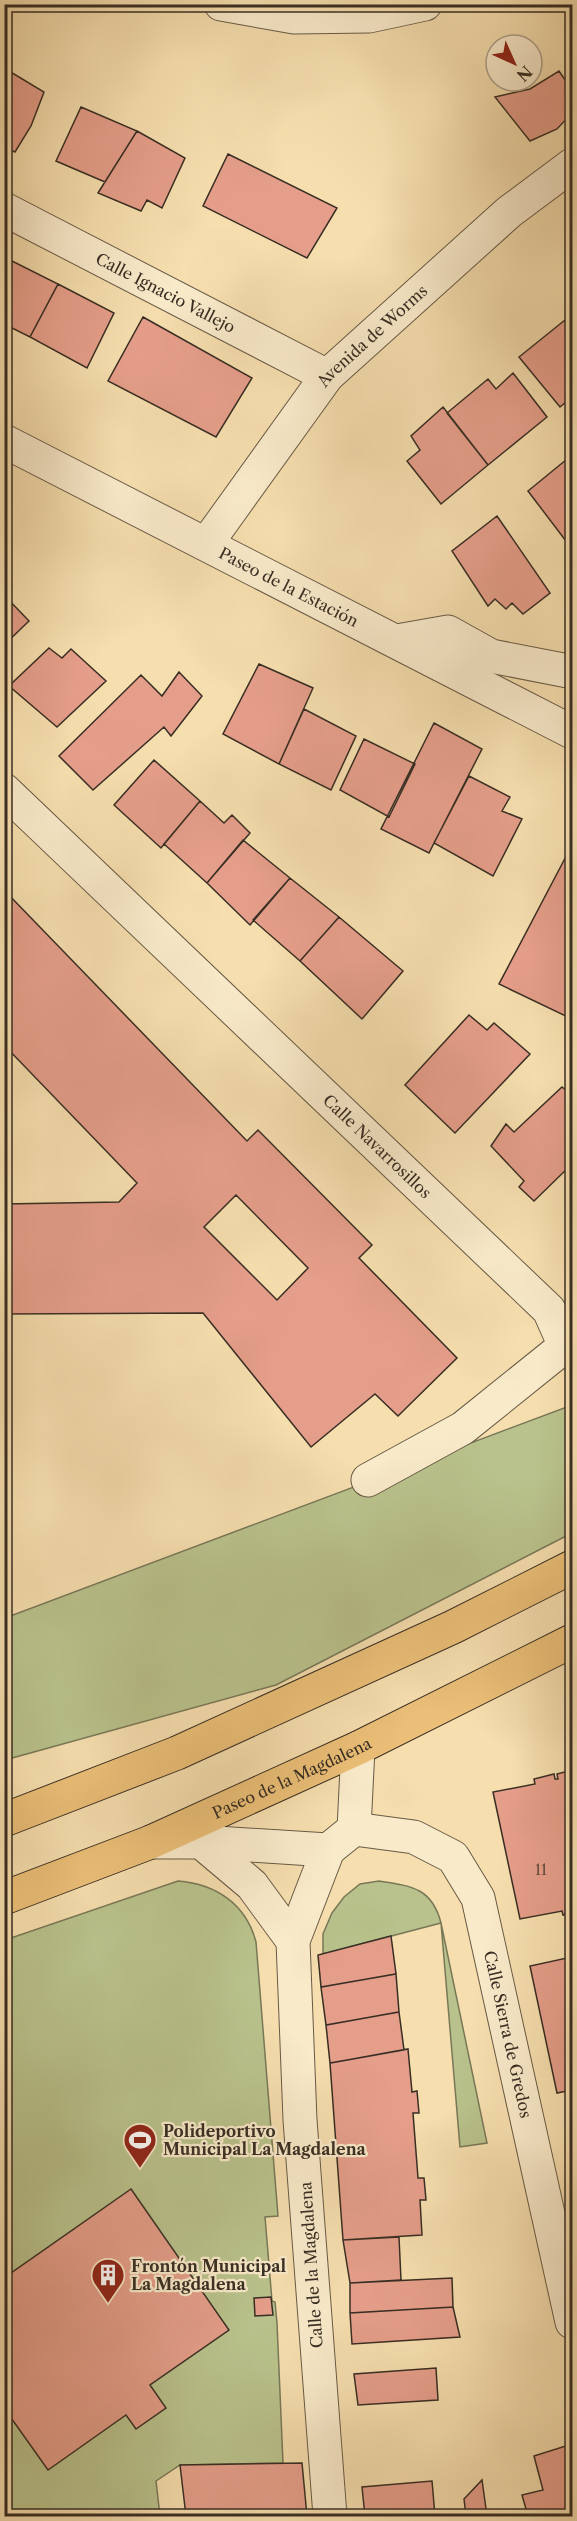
<svg xmlns="http://www.w3.org/2000/svg" width="577" height="2521" viewBox="0 0 577 2521" font-family="'Libre Caslon Text',serif">
<style>
.green{fill:#b9c28c;stroke:#787858;stroke-width:1.5}
.building{fill:#e59e8a;stroke:#382e24;stroke-width:1.5;fill-rule:evenodd}
.lines{fill:none;stroke-linecap:round;stroke-linejoin:round}
.minor-casing{stroke:#685a46;stroke-width:35}
.major-casing{stroke:#382e24;stroke-width:35}
.minor{stroke:#f9eaca;stroke-width:33}
.major{stroke:#ebbf77;stroke-width:33}
.labels{text-anchor:middle;dominant-baseline:central;stroke-width:4.5;stroke-linejoin:round;paint-order:stroke}
.number-label{font-size:14px;fill:#634a3e}
.street-label{font-size:16px;fill:#382e24;stroke:#f9eaca}
.poi-label{font-size:16px;font-weight:bold;fill:#382e24;stroke:#f9eaca;text-anchor:start}
</style>
<rect width="100%" height="100%" fill="#f6deae"/>
<filter id="stains"><feTurbulence type="fractalNoise" baseFrequency=".00333" numOctaves="4"/><feColorMatrix values="0 0 0 0 .2 0 0 0 0 .09 0 0 0 0 .02 0 0 0 .5 -.17"/></filter>
<radialGradient id="worn" r=".72"><stop offset=".6" stop-color="#630" stop-opacity="0"/><stop offset="1" stop-color="#630" stop-opacity=".3"/></radialGradient>
<!-- green -->
<path class="green" d="M572 1405V1533L276 1685 5 1760V1618Z
M178 1881C216 1884 246 1904 256 1942L278 2216 265 2217 272 2301 275 2302 277 2323 283 2463 180 2465 156 2481 160 2516H5V1940Z
M379 1881C412 1886 432 1888 441 1923L487 2143 460 2147 441 1923 323 1954V1934L332 1913 344 1897 360 1884Z"/>
<!-- building -->
<path class="building" d="M4 68 44 92 31 126 15 152 4 147Z
M559 71 572 90V113L557 129 530 141 495 97 530 89Z
M81 107 137 131 105 182 56 161Z
M137 131 185 158 162 208 147 200 141 211 98 193Z
M228 154 337 208 307 258 203 206Z
M6 258 58 284 30 337 4 324Z
M58 284 114 313 87 368 30 337Z
M143 317 252 378 216 437 108 381Z
M565 320 572 329V397L560 407 519 357Z
M513 373 547 417 488 465 447 413 488 379 496 389Z
M443 407 488 465 441 504 407 461 420 450 411 436Z
M572 455V549L528 491Z
M497 516 550 593 523 614 512 603 506 609 495 599 488 606 452 551Z
M4 595 29 621 4 645Z
M49 648 62 658 71 649 106 681 57 727 9 686Z
M259 664 313 688 279 764 223 734Z
M179 672 202 696 171 736 164 727 93 790 59 756 141 675 162 696Z
M304 709 356 736 331 790 279 764Z
M434 723 482 749 429 853 381 829Z
M364 739 415 764 389 817 340 790Z
M154 760 200 801 161 848 114 805Z
M469 776 510 797 502 811 522 819 493 876 434 843Z
M200 801 224 823 232 815 250 833 207 883 164 844Z
M243 840 290 878 250 925 207 883Z
M572 845V1019L499 984Z
M290 878 339 917 300 961 253 920Z
M4 890 247 1141 258 1130 372 1245 359 1258 457 1358 398 1416 375 1394 311 1447 203 1313 4 1314V1204L119 1202 137 1183 4 1045ZM236 1195 308 1268 277 1300 204 1227Z
M339 917 403 971 362 1019 300 961Z
M469 1015 487 1030 494 1023 530 1054 455 1133 405 1085Z
M562 1087 572 1095V1164L534 1201 519 1187 524 1181 491 1146 506 1124 514 1132Z
M572 1770V1913L563 1915 562 1911 520 1919 493 1792 535 1784 534 1779 554 1774 555 1779H558L557 1774Z
M391 1936 396 1974 321 1987 318 1955Z
M572 1952V2090L557 2093 530 1966 572 1957Z
M396 1974 399 2012 326 2025 321 1987Z
M399 2012 404 2050 330 2063 326 2025Z
M408 2049 412 2092 417 2091 419 2113H413L418 2178H424L426 2200H420L422 2235 343 2240 330 2063Z
M131 2189 229 2330 150 2385 166 2408 136 2429 126 2415 48 2470 4 2408V2278Z
M399 2237 401 2280 350 2283 343 2240Z
M452 2278 453 2307 350 2313V2283Z
M271 2297 273 2315 255 2316 254 2298Z
M453 2307 460 2337 352 2344 350 2313Z
M436 2368 438 2400 358 2405 354 2374Z
M572 2444V2516H528L522 2495 543 2490 534 2456Z
M302 2463 307 2516H257L256 2513 228 2516H186L180 2465Z
M482 2480 487 2516H466L464 2499Z
M432 2481 435 2516H365L362 2487Z"/>
<g class="lines">
<!-- minor casing -->
<g class="minor-casing">
<g id="minor">
<path d="M221 4 294 17 369 16 425 4"/>
<path id="s1" d="M4 209 327 376"/>
<path id="s2" d="M4 441 572 732"/>
<path id="s3" d="M207 543 327 376 509 212 572 165"/>
<path d="M397 641 448 632 491 656 568 671"/>
<path id="s4" d="M4 790 549 1310 565 1346 463 1428 368 1480"/>
<path id="s5" d="M354 1829 414 1837 453 1857 478 1898 572 2322"/>
<path d="M151 1842H201L252 1885 293 1941"/>
<path d="M201 1842 328 1850"/>
<path d="M330 2516 300 2120 293 1941 328 1850 354 1829 358 1748"/>
</g>
</g>
<!-- major casing -->
<g class="major-casing">
<g id="major">
<path d="M4 1820 177 1753 453 1627 572 1567"/>
<path id="s6" d="M4 1898 151 1842 358 1748 572 1641"/>
</g>
</g>
<!-- minor -->
<use href="#minor" class="minor"/>
<!-- major -->
<use href="#major" class="major"/>
</g>
<!-- icons -->
<defs>
<g id="stadium-pin" transform="scale(1.725)"><path d="M0 17L-7.5 6A9.5 9.5 0 1 1 7.5 6Z" fill="#8f2418" stroke="#f9eaca"/><path d="M0-5a6.5 5 0 1 0 0 10a6.5 5 0 1 0 0-10ZM-3.5-1.8h7v3.6h-7Z" fill="#fff"/></g>
<g id="building-pin" transform="scale(1.725)"><path d="M0 17L-7.5 6A9.5 9.5 0 1 1 7.5 6Z" fill="#8f2418" stroke="#f9eaca"/><path d="M-4-6H4V6H1V3H-1V6H-4ZM-2.5-4.3h1.7v1.8h-1.7ZM.8-4.3h1.7v1.8H.8ZM-2.5-1h1.7V.8h-1.7ZM.8-1h1.7V.8H.8Z" fill="#fff"/></g>
</defs>
<g fill-rule="evenodd">
<use href="#stadium-pin" x="140" y="2140"/>
<use href="#building-pin" x="108" y="2275"/>
</g>
<g class="labels">
<!-- number labels -->
<g class="number-label">
<text x="541" y="1870">11</text>
</g>
<!-- street labels -->
<g class="street-label">
<text stroke="none"><textPath href="#s1" startOffset="182">Calle Ignacio Vallejo</textPath></text>
<text stroke="none"><textPath href="#s3" startOffset="266">Avenida de Worms</textPath></text>
<text stroke="none"><textPath href="#s2" startOffset="320">Paseo de la Estación</textPath></text>
<text stroke="none"><textPath href="#s4" startOffset="516">Calle Navarrosillos</textPath></text>
<text stroke="none"><textPath href="#s6" startOffset="312">Paseo de la Magdalena</textPath></text>
<text stroke="none"><textPath href="#s5" startOffset="292">Calle Sierra de Gredos</textPath></text>
<text transform="translate(311 2265) rotate(-94)">Calle de la Magdalena</text>
</g>
<!-- poi labels -->
<g class="poi-label">
<text x="163" y="2131">Polideportivo<tspan x="163" dy="18">Municipal La Magdalena</tspan></text>
<text x="131" y="2266">Frontón Municipal<tspan x="131" dy="18">La Magdalena</tspan></text>
</g>
</g>
<!-- margin -->
<rect width="577" height="2521" fill="none" stroke="#f6deae" stroke-width="24"/>
<rect x="6" y="6" width="565" height="2509" fill="none" stroke="#382e24" stroke-width="3"/>
<rect x="12" y="12" width="553" height="2497" fill="none" stroke="#382e24" stroke-width="1.5"/>
<!-- north arrow -->
<g transform="translate(514 63) rotate(135)"><circle r="28" fill="#f9eaca" stroke="#ac9f88" stroke-width="1.5"/>
<path d="M0-4.5L10 22L0 15L-10 22Z" fill="#8f2418"/>
<text y="-9" font-size="16" font-weight="bold" text-anchor="middle" fill="#382e24">N</text>
</g>
<rect width="100%" height="100%" filter="url(#stains)"/>
<rect width="100%" height="100%" fill="url(#worn)"/>
</svg>
